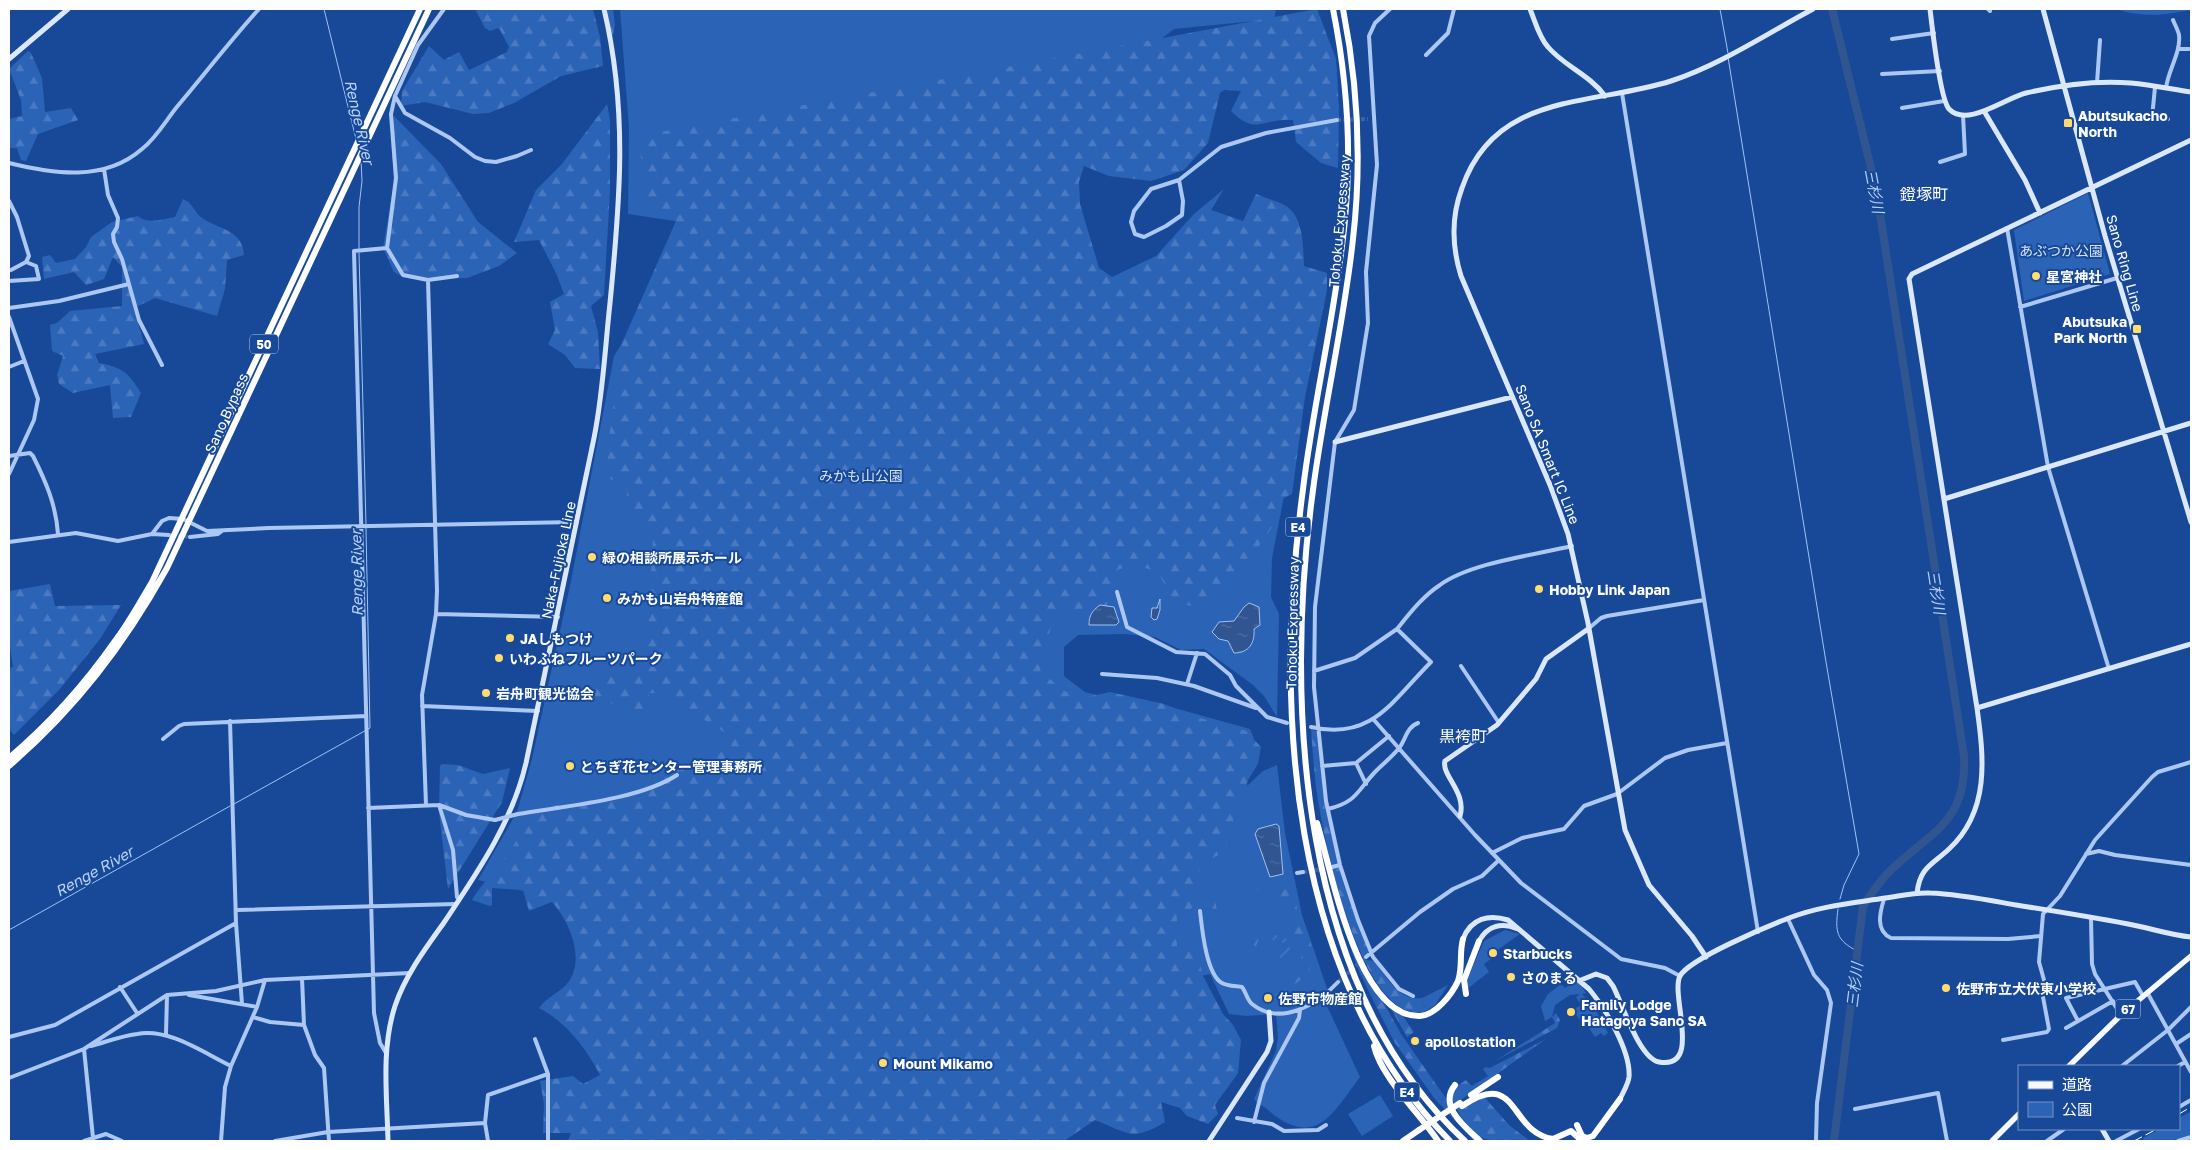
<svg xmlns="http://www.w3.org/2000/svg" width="2200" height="1150" viewBox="0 0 2200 1150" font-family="'Golos Text','Noto Sans JP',sans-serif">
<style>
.green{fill:#2b63b7}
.forest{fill:url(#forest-firs)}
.garden{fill:url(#garden-furrows)}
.water{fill:url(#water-ripples);stroke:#9fc2f4}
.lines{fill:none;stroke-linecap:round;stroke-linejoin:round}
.stream{stroke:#9fc2f4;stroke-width:1}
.river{stroke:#315591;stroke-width:8}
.street-tunnel{stroke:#3b64a8;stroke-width:4;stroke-dasharray:4 2;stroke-linecap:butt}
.street{stroke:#acc8f2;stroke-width:4}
.secondary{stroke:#dbe8fc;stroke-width:5}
.primary{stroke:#f7faff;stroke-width:5.5}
.highway{stroke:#fff;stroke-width:6}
.rail{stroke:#fff;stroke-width:1;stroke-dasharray:9 4;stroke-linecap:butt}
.street-bridge{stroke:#acc8f2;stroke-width:4}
.highway-bridge{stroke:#fff;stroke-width:6}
.poi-dot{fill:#ffdc6d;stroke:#184999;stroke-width:2}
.labels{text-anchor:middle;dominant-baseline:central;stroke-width:4;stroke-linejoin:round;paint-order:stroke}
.shield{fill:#184999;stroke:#bac8e0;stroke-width:1}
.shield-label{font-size:12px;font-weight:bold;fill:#fff}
.poi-label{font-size:14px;font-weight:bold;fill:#fff;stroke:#184999;text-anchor:start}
.street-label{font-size:14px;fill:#fff;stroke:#184999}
.park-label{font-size:14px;fill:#d4e4fc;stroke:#184999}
.water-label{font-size:15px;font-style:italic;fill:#b9d2f8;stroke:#184999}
.quarter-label{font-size:16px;fill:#fff;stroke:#184999}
</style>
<defs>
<pattern id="forest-firs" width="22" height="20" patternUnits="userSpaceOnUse" patternTransform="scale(1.25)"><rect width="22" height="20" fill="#2b63b7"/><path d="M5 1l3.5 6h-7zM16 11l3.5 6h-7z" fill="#4b7ac2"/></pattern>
<pattern id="garden-furrows" width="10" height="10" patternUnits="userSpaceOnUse" patternTransform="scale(1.25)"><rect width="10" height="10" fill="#2b63b7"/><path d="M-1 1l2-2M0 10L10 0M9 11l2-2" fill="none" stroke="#4b7ac2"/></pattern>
<pattern id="water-ripples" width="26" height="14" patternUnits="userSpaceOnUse" patternTransform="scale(1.25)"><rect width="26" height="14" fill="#315591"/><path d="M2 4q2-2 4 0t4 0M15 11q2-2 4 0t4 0" fill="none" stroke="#506ea2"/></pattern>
</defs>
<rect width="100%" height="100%" fill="#184999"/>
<!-- green -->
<path class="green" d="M620 9H1276L1274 19 1174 29 1077 104 1035 219 1291 460 1272 558 1271 597 1279 614 1277 717 1264 696 1253 685 1204 649 1181 650 1155 637 1124 634 1078 635 1064 647V676L1085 692 1129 703 1174 708 1250 729 1254 739 1247 786 1263 771 1277 765 1285 833 1302 915 1331 1000 1327 1006 1360 1077C1333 1113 1316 1150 1269 1111 1265 1106 1258 1105 1254 1099L1276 1051 1278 1037 1276 1014 1246 1016 1229 1014 1210 974 1043 1015 478 880 517 812 532 759 571 581 614 356 695 224 628 214 629 128Z
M2116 9H2191V10C2163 15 2145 18 2116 9Z
M2088 193 2110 274 2024 301 2014 230Z
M1338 912 1381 998 1374 1002 1358 969Z
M1505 930 1520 934 1496 951 1494 948 1489 952 1492 958 1484 964 1489 972 1467 989V980L1484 941Z
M1577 980 1586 993 1582 994 1594 1007 1608 1033 1604 1036 1601 1033 1595 1037 1584 1020 1581 1022 1573 1010 1581 1005 1576 997 1580 994 1570 995 1555 1005 1552 1017 1545 1021 1541 1006 1548 994 1561 984 1565 988Z
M1448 985 1435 1005 1426 1011 1422 998Z
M1380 1095 1393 1116 1362 1136 1348 1114Z
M1435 1099 1447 1100 1477 1141H1474Z
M2190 1112 2191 1135 2170 1141H2144L2143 1138 2160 1129H2179V1118Z"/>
<!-- forest -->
<path class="forest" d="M475 9H593L600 37 603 66 561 76 514 103 489 113 473 114 425 102 401 106 402 91 429 46 444 60 459 52 469 70 507 52 509 47 500 30 498 28 490 31 485 28Z
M606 9H613L615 25 612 39Z
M1317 9 1336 59 1339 107 1338 168 1321 163 1296 142 1293 120C1263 117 1257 137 1231 111L1241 91 1224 90 1220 93 1208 143 1184 170 1151 181 1109 176 1084 166 1079 182 1080 204 1099 268 1112 277 1156 256 1194 214 1224 189 1211 210 1243 221 1256 194C1265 198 1277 201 1286 206 1304 217 1303 248 1304 266L1327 273V290L1305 397 1292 494 1282 499 1280 516 1232 584 1203 607 1176 604 1157 571 1133 565 1117 570 1106 608 1055 610 1040 670 1062 690 1082 698 1110 692 1164 704 1200 718 1246 731 1261 747 1258 763 1240 794 1225 851 1201 865 1194 886 1197 905 1177 917V951H1197L1203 976 1223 1014 1233 1025 1241 1040 1238 1073 1215 1105 1218 1114 1208 1124 1187 1116 1180 1108 1161 1102 1165 1122C1132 1142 1128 1133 1095 1120L1064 1141H568L571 1133H543L544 1104 540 1081 573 1076 583 1084 600 1075C586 1048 566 1022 539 1008 546 998 558 993 566 985 587 962 570 922 552 902L529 911 523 890 492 888V905L490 906 472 900 473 898C492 869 522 847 527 811L587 799 625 795 729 745 726 733 660 693H650L642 715 595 697 589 678 637 674 648 626 653 539C646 531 635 521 630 512 623 497 635 485 610 479L607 452 622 343 676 221 645 206 639 136Z
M28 51 31 53 42 78 45 112 71 108 78 120 38 134 26 161 21 160 17 148H9V119L22 116 21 100 9 69Z
M607 104 610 120V191L604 295 591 306 598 332 600 369 575 368 565 355 548 344 555 330 550 302 564 294 557 275 539 240 514 242 536 190 562 164Z
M394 116 441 164 478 222 517 253 499 266 467 278 413 279 403 277 394 272 383 248 394 183 391 136Z
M183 199C193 203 194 212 202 218 218 229 243 230 244 255L227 260 225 289 217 316 155 298 134 308 144 344 95 354 99 363C123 368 128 372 141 393L131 417 113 418 110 385 73 393 59 384 57 375 63 356 52 351 50 325 57 323 70 311 122 306V267L113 257 104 279 86 285 74 272 44 279 42 257 50 255 56 263 75 259 86 247 91 237 112 222 138 216C148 225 163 219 175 217Z
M50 584 55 606 121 605 100 639 59 690 14 735 9 729V668L13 667 9 642V591Z
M1311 729 1317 732 1324 799 1336 853 1369 952 1365 957 1366 960 1374 961C1386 976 1399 1002 1422 998L1426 1011C1366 1029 1328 857 1321 817 1315 788 1313 758 1311 729Z
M442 764 458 765 483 774 510 768 502 802 448 889 439 812 440 766Z
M1264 882 1275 887 1286 884 1293 887C1294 894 1295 904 1298 910 1312 943 1326 968 1290 987L1288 996 1284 999 1278 979 1282 976 1287 979C1292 978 1292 976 1296 972 1307 960 1299 950 1294 937 1292 933 1292 926 1292 921L1287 916 1288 905 1280 895 1261 889 1242 894 1233 902 1236 890Z
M1213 901H1215L1218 914 1214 922 1215 931 1211 907Z
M1258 930H1261L1266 936 1261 938V941H1258L1256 946 1260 948 1256 951 1252 939H1256Z
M1381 998 1401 1034 1447 1100 1435 1099 1395 1043 1374 1002Z
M1390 1007 1402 1015 1414 1032 1407 1037Z
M1556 1013 1560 1020 1557 1028 1495 1061 1555 1023 1552 1017Z
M1546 1039 1458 1102 1463 1107 1477 1099 1485 1098 1510 1126 1530 1141C1515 1141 1497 1142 1485 1139 1474 1136 1449 1105 1453 1094 1455 1087 1460 1084 1466 1080L1472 1086 1488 1076 1483 1069 1486 1067 1490 1068Z"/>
<!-- garden -->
<path class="garden" d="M1275 935 1284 936 1290 943V951L1287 956 1280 958 1276 950 1282 951 1285 946 1281 941 1275 946 1272 938Z"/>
<!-- water -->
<path class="water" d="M1160 599V610L1157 619 1154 620 1151 617 1152 608H1157Z
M1249 603 1259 607 1260 625 1254 629C1255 643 1249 653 1234 653L1228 641 1219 639 1212 632 1219 622 1234 621 1244 607Z
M1100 605 1114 607 1119 622 1116 625H1089C1089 615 1092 611 1100 605Z
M1276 824 1279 826 1283 874 1270 877 1255 834 1258 829Z"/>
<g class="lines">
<!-- stream -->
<path class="stream" d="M324 9 356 139
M1720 9 1728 53
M1728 57 1826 662 1859 854 1844 885 1840 899
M359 249V207L362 181 361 160
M359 253 366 524
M234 804 370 728 366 528
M1838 909C1835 932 1836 940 1857 951
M9 930 230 806"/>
<!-- river -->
<path class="river" d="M1832 9 1876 188 1964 756C1967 822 1933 830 1892 869 1880 880 1872 893 1863 906L1834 1141"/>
<!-- street-tunnel -->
<path class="street-tunnel" d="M1337 120 1368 119
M172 535 190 537
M1303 872 1323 869
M1338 982 1366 957"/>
<!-- street -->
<path class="street" d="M444 9 418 45 395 96 391 114 396 178 387 248 403 275 428 280 457 276
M1390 9 1375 23 1369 36 1377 165 1366 272 1368 323 1354 410 1335 442 1315 607 1314 687 1326 801 1340 865 1358 920 1373 957 1399 989 1413 996
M1988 9 1990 11
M1892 39 1934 33
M2178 49H2191
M1426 55 1448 33 1454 9
M1882 74 1940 71
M2097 83 2100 40
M2166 88C2168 70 2181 53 2179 35 2178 30 2175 25 2173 20
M1622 93 1758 932
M395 96 405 113 450 138 475 157 485 161 496 162 517 156 531 150
M1902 108 1944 101
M2128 117 2168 119
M2152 118 2155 87
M1940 162 1965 154 1963 115
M9 163C54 174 104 182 142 149 156 138 165 122 176 108 204 75 230 41 259 9
M104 169 108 195 118 218 117 227 113 234 114 242 122 259 139 320 162 365
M1179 180 1183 201 1182 215 1166 226 1144 237 1135 234 1131 222 1134 211 1151 189 1179 180 1221 147 1266 133 1337 120
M9 201 17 217 29 256 26 262 11 270
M2007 228 2048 467 2109 669
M9 281 39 279 36 266 26 262
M2020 307 2117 278
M9 308 59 301 129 284
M9 317 38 399 34 420 9 474
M9 367 24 361
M9 456 30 453 33 456C46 482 56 505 58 534
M152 534 169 535
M190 537 218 534 222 531
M9 542 76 533 118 541 152 534 162 521 169 518 183 519 207 531 269 528 577 522
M1117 592 1127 627 1176 652 1205 654 1230 675 1236 686 1267 717 1287 723
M436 614 558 617
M1397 629C1410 613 1423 596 1440 585 1470 563 1534 555 1572 546
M1588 629 1601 618 1607 616 1704 600
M1461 666 1499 723
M1102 674 1157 678 1194 686 1256 708
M1187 684 1197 653
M422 706 538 711
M1374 720 1475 835 1521 883 1621 959 1665 968 1680 976
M230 721 236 923 242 1004
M1311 727C1372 741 1392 701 1431 662L1397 629 1355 658 1314 671
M163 739 179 726 184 724 366 716
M1356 763 1366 784
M1322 766 1356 763 1389 736
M426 805 422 695 436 614 437 591 428 280
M439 805 453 850 457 897 459 899
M368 808 439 805 466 815 495 820
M1328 809C1357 802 1357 791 1375 772 1383 764 1393 756 1400 747 1406 738 1407 727 1418 723
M518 814C564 806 639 800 677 775
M1492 853 1522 838 1564 829 1584 806 1617 794 1665 758 1688 750 1727 743
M2086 854 2099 851 2115 855 2191 865
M1332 867 1340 865
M1297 873 1303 872
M1884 899C1880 912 1875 931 1891 938L2008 939 2041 936
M237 910 456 904
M1200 911C1202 928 1206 974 1222 983 1227 986 1236 986 1242 987 1246 992 1247 1000 1252 1004 1281 1027 1318 1004 1338 982
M1788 919 1814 975 1827 990 1831 1003 1817 1103 1816 1141
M2091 919 2092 964 2095 974 2121 1015
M1366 957 1420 912 1453 889 1482 876 1499 860
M302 978 304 1025 315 1055 324 1068 329 1141
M120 987 137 1013
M2147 992 2191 1072
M189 995 257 1007
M253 1017 270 1022 304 1025
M2078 1021 2066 998 2135 982 2143 996
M2066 1028 2113 1001
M166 1034 167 995
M9 1037 55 1025 236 923
M535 1039 548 1074V1141
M2003 1040 2047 1032 2049 1029 2043 997 2044 980 2039 962 2043 914 2060 896 2095 840 2152 777 2158 772 2191 762
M2176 1044 2191 1034
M91 1046C106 1042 121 1036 137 1034 169 1028 202 1052 231 1066
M84 1049 93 1138
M386 1053 380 1043 374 1013 354 251 387 248
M2122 1066 2168 1030 2191 1007
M2178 1066 2185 1062
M9 1078 84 1049 167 995 216 991 265 980 410 973
M2179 1107 2191 1100
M1855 1109 1938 1093 1947 1141
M1237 1118 1272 1124 1284 1131 1318 1130 1326 1125
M1254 1122 1264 1083 1299 1018 1300 1010
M84 1141 106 1134 122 1141
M221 1141 225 1087 231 1066 257 1007 265 980
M275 1141 328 1132 485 1123
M488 1141 485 1123 488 1095 548 1074
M2047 1141 2064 1129
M2116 1141 2139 1129
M2178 1141 2191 1137"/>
<!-- secondary -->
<path class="secondary" d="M1530 9C1535 21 1539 37 1548 47 1564 66 1590 75 1605 96
M1930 9C1932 26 1940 99 1949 109 1967 128 2005 98 2026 93 2060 85 2096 80 2131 83 2151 85 2171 89 2191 92
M2043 9 2105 236 2191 522
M9 59 68 9
M1984 111 2025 180 2040 213
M2191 140 1912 274 1909 279 1977 708 2191 644
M1335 442 1512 397
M1944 499 2191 423
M1460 816C1467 792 1441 775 1445 761L1497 725 1536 679 1546 659 1588 629
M1917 893C1920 867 1932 865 1949 849 1990 811 1984 758 1977 708
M1463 939C1471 918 1489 914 1508 920L1589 989C1605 1008 1631 1051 1629 1077 1628 1085 1623 1092 1620 1099
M1479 941C1488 925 1502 922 1518 929
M1706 957 1692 936 1649 885 1625 830 1588 623 1568 534 1550 485 1461 276C1452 247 1451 217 1462 188 1495 91 1593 106 1671 81 1720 65 1768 33 1813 9
M1581 980 1596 974 1607 978 1613 986C1622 1003 1639 1058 1659 1062 1703 1070 1670 995 1680 976 1689 959 1768 926 1789 918 1820 906 1853 903 1885 898 1900 896 1915 892 1930 893 1959 894 1988 900 2016 905 2054 911 2091 917 2128 924 2150 928 2170 935 2191 937
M2102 1129 2109 1141
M388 1141C387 1096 381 1049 395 1006 405 976 425 949 443 924 477 873 512 823 526 763L594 438C603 394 605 348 610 303 620 201 628 110 604 9
M1209 1141 1267 1052 1271 1041 1269 1012"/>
<!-- primary -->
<path class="primary" d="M2069 1066 2121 1015 2191 956
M1992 1141 2019 1114"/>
<!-- highway -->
<path class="highway" d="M1333 9C1347 79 1352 149 1345 220 1336 311 1314 399 1303 489 1274 707 1287 975 1450 1141
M1343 9C1358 85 1362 161 1353 239 1344 323 1324 406 1313 490 1284 702 1298 986 1465 1141
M9 758C49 724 85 684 115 641 129 623 140 602 152 582L420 9
M9 766C76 708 124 645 167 568L429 9
M1317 823C1331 868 1357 1018 1420 1016 1436 1015 1452 994 1458 981 1463 967 1459 953 1463 939
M1466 994 1464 980 1479 941
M1374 1046C1381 1077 1420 1114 1438 1141
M1455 1085C1438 1106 1465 1127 1480 1141
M1471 1095 1498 1077
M1462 1106C1519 1067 1508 1132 1553 1139L1571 1131 1582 1141
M1577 1125 1582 1136 1587 1138 1593 1136 1620 1099
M1403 1141 1419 1130"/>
<!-- rail -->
<path class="rail" d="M2179 1114 2191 1107
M2134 1141 2157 1129"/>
<!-- street-bridge -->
<path class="street-bridge" d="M495 820 518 814"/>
<!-- highway-bridge -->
<path class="highway-bridge" d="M1419 1130 1460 1103"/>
</g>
<!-- markers -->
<g class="poi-dot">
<rect x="2063" y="118" width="10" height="10" rx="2.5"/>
<circle cx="2036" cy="276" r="5"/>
<rect x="2132" y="324" width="10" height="10" rx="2.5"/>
<circle cx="592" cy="557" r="5"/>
<circle cx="1539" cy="589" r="5"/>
<circle cx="607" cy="598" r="5"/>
<circle cx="510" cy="638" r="5"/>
<circle cx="499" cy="658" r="5"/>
<circle cx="486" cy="693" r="5"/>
<circle cx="570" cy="766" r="5"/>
<circle cx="1493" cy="953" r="5"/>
<circle cx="1511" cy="977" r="5"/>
<circle cx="1946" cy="988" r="5"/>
<circle cx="1268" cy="998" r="5"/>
<circle cx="1571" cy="1012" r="5"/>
<circle cx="1415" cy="1041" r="5"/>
<circle cx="883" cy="1063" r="5"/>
</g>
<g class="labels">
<!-- shield labels -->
<g class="shield">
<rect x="250" y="334.5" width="28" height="19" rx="4"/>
<rect x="1285.5" y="517.5" width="25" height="19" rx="4"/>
<rect x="2115.5" y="999.5" width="25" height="19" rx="4"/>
<rect x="1394.5" y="1082.5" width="25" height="19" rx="4"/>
</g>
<g class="shield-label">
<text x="264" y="344">50</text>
<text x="1298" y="527">E4</text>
<text x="2128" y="1009">67</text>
<text x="1407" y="1092">E4</text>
</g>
<!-- poi labels -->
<g class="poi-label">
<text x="2078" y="115">Abutsukacho<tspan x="2078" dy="16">North</tspan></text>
<text x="2046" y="276">星宮神社</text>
<text x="2127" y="321" text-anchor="end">Abutsuka<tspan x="2127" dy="16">Park North</tspan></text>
<text x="602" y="557">緑の相談所展示ホール</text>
<text x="1549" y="589">Hobby Link Japan</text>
<text x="617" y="598">みかも山岩舟特産館</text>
<text x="520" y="638">JAしもつけ</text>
<text x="509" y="658">いわふねフルーツパーク</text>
<text x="496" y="693">岩舟町観光協会</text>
<text x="580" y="766">とちぎ花センター管理事務所</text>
<text x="1503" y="953">Starbucks</text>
<text x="1521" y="977">さのまる</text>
<text x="1956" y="988">佐野市立犬伏東小学校</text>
<text x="1278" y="998">佐野市物産館</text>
<text x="1581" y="1004">Family Lodge<tspan x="1581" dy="16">Hatagoya Sano SA</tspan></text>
<text x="1425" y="1041">apollostation</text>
<text x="893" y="1063">Mount Mikamo</text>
</g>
<!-- street labels -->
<g class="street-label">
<text transform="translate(1339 221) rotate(-85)">Tohoku Expressway</text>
<text transform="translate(2125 263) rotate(74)">Sano Ring Line</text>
<text transform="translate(226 413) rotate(-66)">Sano Bypass</text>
<text transform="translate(1548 454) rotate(68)">Sano SA Smart IC Line</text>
<text transform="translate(558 560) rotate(-78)">Naka-Fujioka Line</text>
<text transform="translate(1292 623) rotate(-89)">Tohoku Expressway</text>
</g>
<!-- park labels -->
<g class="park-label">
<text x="2061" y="250">あぶつか公園</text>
<text x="861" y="475">みかも山公園</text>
</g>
<!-- water labels -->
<g class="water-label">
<text transform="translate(360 122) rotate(77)">Renge River</text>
<text transform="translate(1875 191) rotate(79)">三杉川</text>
<text transform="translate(356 573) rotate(-91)">Renge River</text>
<text transform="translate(1937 592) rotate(81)">三杉川</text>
<text transform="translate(94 871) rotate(-29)">Renge River</text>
<text transform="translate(1854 985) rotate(-83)">三杉川</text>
</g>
<!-- quarter labels -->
<g class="quarter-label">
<text x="1924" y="194">鐙塚町</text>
<text x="1463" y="736">黒袴町</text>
</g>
</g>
<!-- border -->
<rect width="2200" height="1150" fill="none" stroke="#ffffff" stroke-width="20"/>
<!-- legend -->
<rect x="2018" y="1065" width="162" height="65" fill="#184999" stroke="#7492c2"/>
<rect x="2028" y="1081" width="25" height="8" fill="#f7faff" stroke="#7492c2"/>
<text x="2062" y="1090" font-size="15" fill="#ffffff">道路</text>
<rect x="2028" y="1102" width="25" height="15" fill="#2b63b7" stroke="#7492c2"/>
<text x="2062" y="1115" font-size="15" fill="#ffffff">公園</text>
</svg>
